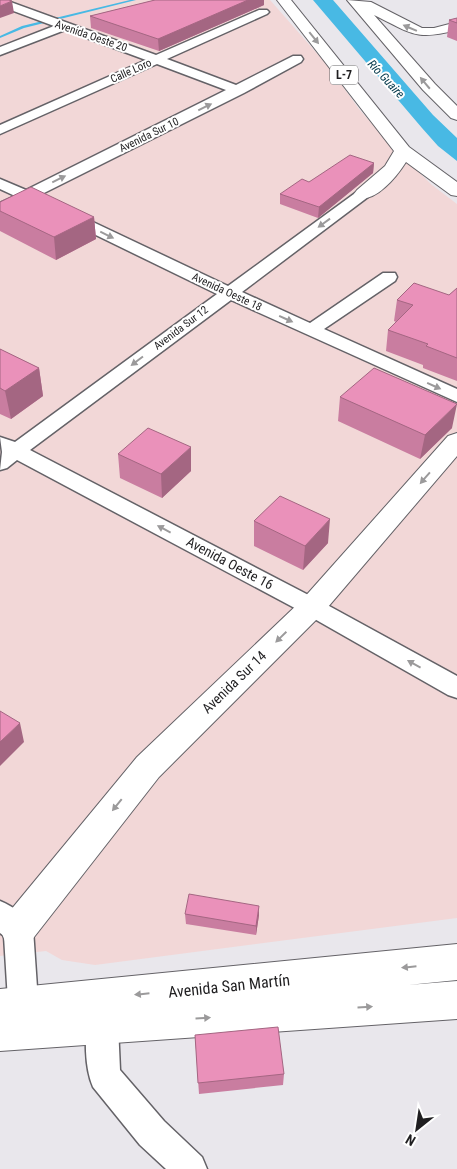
<svg xmlns="http://www.w3.org/2000/svg" width="457" height="1169" viewBox="0 0 457 1169" font-family="'Roboto Condensed',sans-serif">
<style>
.commercial{fill:#f2d7d7}
.water{fill:#48b9e4}
.lines{fill:none;stroke-linecap:round;stroke-linejoin:round}
.stream{fill:#48b9e4;fill-rule:evenodd}
.street-casing{stroke:#646267;stroke-width:3}
.secondary-casing{stroke:#646267;stroke-width:2}
.highway-casing{stroke:#646267;stroke-width:2}
.street{fill:#fff;fill-rule:evenodd}
.secondary{fill:#fff;fill-rule:evenodd}
.highway{fill:#fff;fill-rule:evenodd}
.wall{fill:#c97da0}
.shaded-wall{fill:#a46682}
.building{fill:#ea91ba;stroke:#a46682}
.oneway{fill:#9b9a9b}
.labels{text-anchor:middle;dominant-baseline:central;stroke-width:4;stroke-linejoin:round;paint-order:stroke}
.far-street-label{font-size:11px;fill:#201f21;stroke:#fff}
.shield{fill:#fff;stroke:#636264;stroke-width:1}
.shield-label{font-size:12px;font-weight:bold;fill:#201f21}
.far-water-label{font-size:12px;font-style:italic;fill:#013648;stroke:#fff}
.street-label{font-size:14px;fill:#201f21;stroke:#fff}
.near-street-label{font-size:16px;fill:#201f21;stroke:#fff}
</style>
<rect width="100%" height="100%" fill="#e9e7ec"/>
<!-- commercial -->
<path class="commercial" d="M0 0H270L329 67 359 109 390 144 432 185 457 204V918L95 965 62 960 46 951 0 956Z"/>
<!-- water -->
<path class="water" d="M313 0H333L433 115 457 138V161L438 146 422 128Z"/>
<g class="lines">
<!-- stream -->
<path class="stream" d="M130 0H136L24 28 0 38V36L22 26Z"/>
<!-- street casing -->
<g class="street-casing">
<path id="street" d="M0 0H5L156 55 259 10H267L269 12 267 14 167 59 236 85 293 56H301L303 59 301 62 244 93 38 196 228 286 358 191H368L370 194 368 197 242 292 310 323 383 273H395L397 277 395 281 324 329 457 389V402L231 300 30 450 320 601 457 676V698L448 695 304 613 17 460 7 468 0 470 2 452 0 437 15 442 217 294 26 201 0 214V203L15 196 0 189V179L26 190 226 90 157 64 0 134V125L146 60 65 30 0 55V47L54 26 0 6Z
M0 901C14 907 26 915 33 929L39 1017 35 1028 24 1032 13 1028 9 1017 4 936 0 933Z
M102 1009 113 1014 118 1025 120 1070 164 1121 202 1157 207 1169H166L140 1145 93 1087C85 1069 83 1033 91 1014Z"/>
</g>
<!-- secondary casing -->
<g class="secondary-casing">
<path id="secondary" d="M457 433V456L322 614 159 777 31 941 18 946 5 941 0 929 5 917 137 757 302 600 448 436Z
M457 944V980L408 985 457 981V1019L0 1051V989Z"/>
</g>
<!-- highway casing -->
<g class="highway-casing">
<path id="highway" d="M277 0H291L409 147 457 182V196L451 195 406 162C397 176 376 203 357 198L354 194 357 190 385 166 394 151Z
M347 0 371 2 422 28H434L457 22V30C415 41 411 33 374 15L435 84 457 106V120L451 118 423 90Z"/>
</g>
<!-- street -->
<use href="#street" class="street"/>
<!-- secondary -->
<use href="#secondary" class="secondary"/>
<!-- highway -->
<use href="#highway" class="highway"/>
</g>
<!-- wall -->
<path class="wall" d="M155 0H264V5L159 51 91 28 90 16Z
M457 18V41L447 37 449 20Z
M374 163 373 173 318 218 280 204V194Z
M0 202 94 217 96 239 56 260 0 231Z
M457 288V381L423 368V365L386 351 388 330 396 322 394 321 397 300 449 295Z
M0 349 39 368 43 396 11 419 0 414Z
M340 397 452 428 420 459 338 421Z
M118 454 191 471 162 498 120 478Z
M254 521 328 543 303 570 254 546Z
M185 914 259 915 256 935 186 924Z
M195 1035 284 1074 283 1085 199 1094Z"/>
<!-- shaded-wall -->
<path class="shaded-wall" d="M248 0H264V5L159 51 158 39Z
M12 1 14 13 0 18V6Z
M374 163 373 173 318 218 319 207Z
M94 217 96 239 56 260 54 237Z
M39 368 43 396 11 419 5 391Z
M457 404 452 428 420 459 425 435Z
M191 447V471L162 498 161 474Z
M330 519 328 543 303 570 305 546Z
M20 723 24 742 0 766V742Z
M259 906V915L256 935V926Z"/>
<!-- building -->
<path class="building" d="M0 0H9L12 1 0 6Z
M155 0H248L158 39 90 16Z
M457 18V23L449 20Z
M350 155 374 163 319 207 280 194 302 179 309 182Z
M31 187 94 217 54 237 0 211V202Z
M414 283 449 295 457 288V358L426 346 428 344 388 330 413 305 397 300Z
M0 349 39 368 5 391 0 388Z
M374 368 457 404 425 435 340 397Z
M148 428 191 447 161 474 118 454Z
M280 496 330 519 305 546 254 521Z
M0 711 20 723 0 742Z
M189 894 259 906 256 926 185 914Z
M278 1027 284 1074 198 1083 195 1035Z"/>
<!-- one-way arrows -->
<defs><path id="oneway-solid" d="M-6-.8H1V-3.2L6.5 0L1 3.2V.8H-6Z" transform="scale(1.25)"/></defs>
<g class="oneway">
<use href="#oneway-solid" transform="translate(410 28) rotate(-157)"/>
<use href="#oneway-solid" transform="translate(314 38) rotate(51)"/>
<use href="#oneway-solid" transform="translate(425 83) rotate(-130)"/>
<use href="#oneway-solid" transform="translate(205 107) rotate(-26)"/>
<use href="#oneway-solid" transform="translate(59 179) rotate(-26)"/>
<use href="#oneway-solid" transform="translate(324 223) rotate(144)"/>
<use href="#oneway-solid" transform="translate(107 235) rotate(26)"/>
<use href="#oneway-solid" transform="translate(286 319) rotate(24)"/>
<use href="#oneway-solid" transform="translate(137 361) rotate(143)"/>
<use href="#oneway-solid" transform="translate(434 386) rotate(24)"/>
<use href="#oneway-solid" transform="translate(425 478) rotate(131)"/>
<use href="#oneway-solid" transform="translate(164 529) rotate(-152)"/>
<use href="#oneway-solid" transform="translate(281 637) rotate(136)"/>
<use href="#oneway-solid" transform="translate(414 664) rotate(-151)"/>
<use href="#oneway-solid" transform="translate(117 805) rotate(129)"/>
<use href="#oneway-solid" transform="translate(409 967) rotate(174)"/>
<use href="#oneway-solid" transform="translate(142 994) rotate(174)"/>
<use href="#oneway-solid" transform="translate(365 1007) rotate(-4)"/>
<use href="#oneway-solid" transform="translate(203 1018) rotate(-4)"/>
</g>
<g class="labels">
<!-- far-street labels -->
<g class="far-street-label">
<text transform="translate(91 36) rotate(19)">Avenida Oeste 20</text>
<text transform="translate(131 71) rotate(-24)">Calle Loro</text>
<text transform="translate(149 135) rotate(-26)">Avenida Sur 10</text>
<text transform="translate(227 292) rotate(25)">Avenida Oeste 18</text>
<text transform="translate(181 328) rotate(-37)">Avenida Sur 12</text>
</g>
<!-- shield labels -->
<rect class="shield" x="330" y="65.5" width="28" height="19" rx="4"/>
<g class="shield-label">
<text x="344" y="75">L-7</text>
</g>
<!-- far-water labels -->
<g class="far-water-label">
<text transform="translate(386 79) rotate(47)">Río Guaire</text>
</g>
<!-- street labels -->
<g class="street-label">
<text transform="translate(230 563) rotate(28)">Avenida Oeste 16</text>
<text transform="translate(234 682) rotate(-44)">Avenida Sur 14</text>
</g>
<!-- near-street labels -->
<g class="near-street-label">
<text transform="translate(229 986) rotate(-6)">Avenida San Martín</text>
</g>
</g>
<!-- north arrow -->
<g transform="translate(417 1129) rotate(210)" stroke="#ffffff" stroke-width="4" paint-order="stroke">
<path d="M0-4L9 19L0 12L-9 19Z" fill="#201f21"/>
<text y="-8" font-size="14" font-weight="bold" text-anchor="middle" fill="#201f21">N</text>
</g>
</svg>
